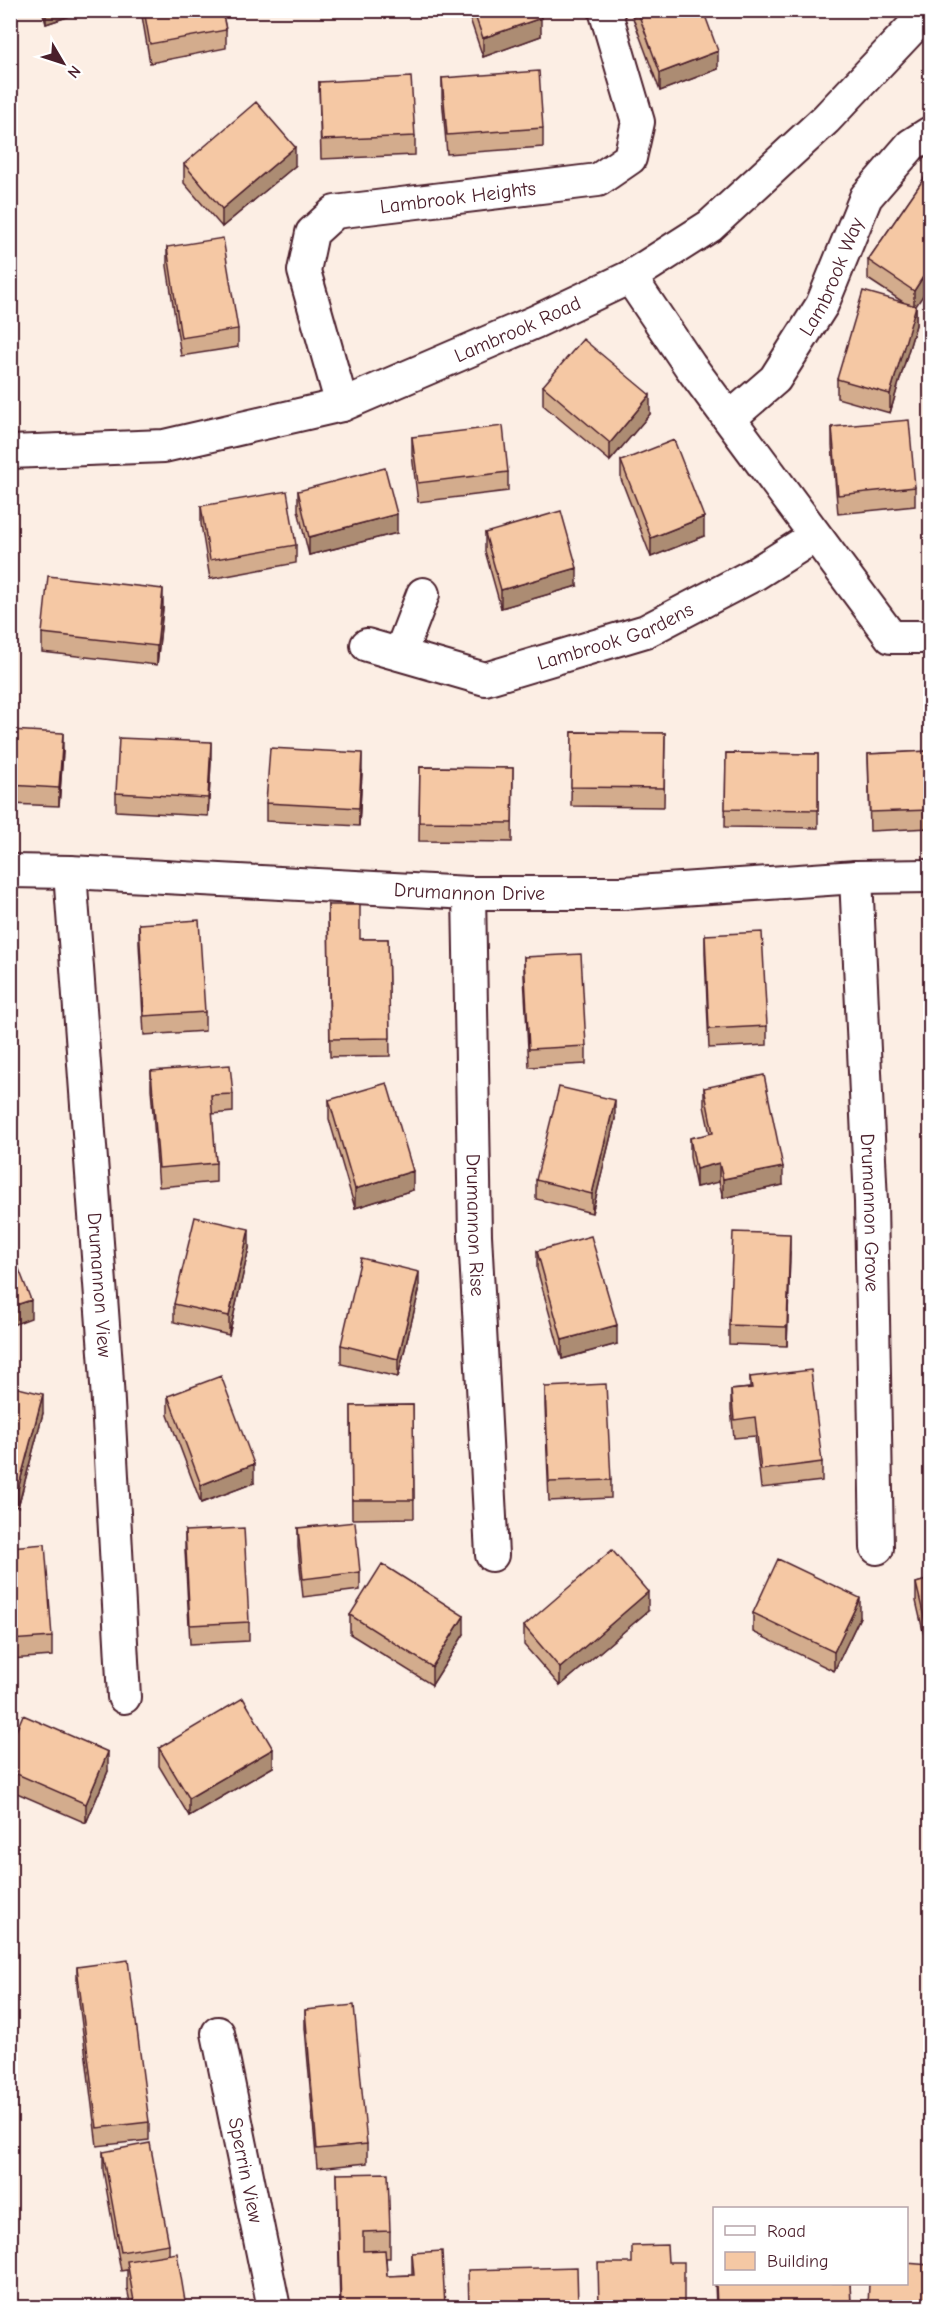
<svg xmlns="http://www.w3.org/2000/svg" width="941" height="2318" viewBox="0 0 941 2318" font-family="'Comic Neue',sans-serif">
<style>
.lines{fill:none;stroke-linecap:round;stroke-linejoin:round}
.street-casing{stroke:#4a1f2b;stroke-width:36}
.street{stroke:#fff;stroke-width:32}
.wall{fill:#d3ac8d;stroke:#4a1f2b;stroke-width:1.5}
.shaded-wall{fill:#ac8c73;stroke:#4a1f2b;stroke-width:1.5}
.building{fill:#f5c8a4;stroke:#4a1f2b;stroke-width:1.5}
.labels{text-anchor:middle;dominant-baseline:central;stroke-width:4.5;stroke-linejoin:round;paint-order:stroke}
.street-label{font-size:20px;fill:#4a1f2b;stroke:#fff}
</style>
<rect width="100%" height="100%" fill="#fceee4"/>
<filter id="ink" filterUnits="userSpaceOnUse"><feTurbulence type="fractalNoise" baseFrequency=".0167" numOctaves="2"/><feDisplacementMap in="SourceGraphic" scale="12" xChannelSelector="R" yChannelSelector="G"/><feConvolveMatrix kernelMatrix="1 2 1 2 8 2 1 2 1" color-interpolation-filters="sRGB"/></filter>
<g filter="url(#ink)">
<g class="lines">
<!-- street casing -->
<g class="street-casing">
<g id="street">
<path d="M630 277 690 366 891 637H930"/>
<path id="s1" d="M342 405 304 271 312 233 335 212 598 180 630 158 638 122 605 10"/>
<path id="s2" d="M730 418 775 379 822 305 866 197 911 145 930 133"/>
<path id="s3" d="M10 452 164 446 342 405 535 322 630 277 710 226 826 119 929 10"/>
<path id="s4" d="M367 645 485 679 646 631 755 574 815 536"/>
<path d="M400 654 423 594"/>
<path id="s5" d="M10 871 70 872 469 893H623L856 877 930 876"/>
<path id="s6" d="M70 872 106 1366 124 1697"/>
<path id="s7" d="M856 877 871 1202 877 1548"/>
<path id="s8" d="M469 893 475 1235 492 1555"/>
<path id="s9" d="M218 2033 274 2308"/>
</g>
</g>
<!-- street -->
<use href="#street" class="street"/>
</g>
<!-- wall -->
<path class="wall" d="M42 10H88L46 24Z
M141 10H222L226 30V48L150 63Z
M467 10H538L541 36 483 57Z
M630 10H703L718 69 660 91Z
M442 78 543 128V147L447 154 442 97Z
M319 82 415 136V155L321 159Z
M184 164 295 166 222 227 184 183Z
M925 177 916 306V325L890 413 837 398V379L903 302 868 279V260Z
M167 247 238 329V347L181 356 167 266Z
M543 386 650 414 610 461 543 405Z
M832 427 915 487V506L838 514 832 446Z
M412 437 508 472V491L418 502 412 455Z
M621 461 704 536 651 557 621 479Z
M298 491 397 533 309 555 298 510Z
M201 506 296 545V563L210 579 201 524Z
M485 533 577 586 501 608 485 551Z
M163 608 157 665 42 652V633Z
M10 730 63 751 59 806 10 804Z
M572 732 665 733 664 807 571 806Z
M930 751V828L870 831 868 754Z
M726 753 818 754V828L725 827Z
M211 761 208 816 116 811V793Z
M420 767 513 768 512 842 419 841Z
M362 771 359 826 266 821V803Z
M328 905 360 939H388L390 1056 330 1057Z
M139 924 205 1012V1031L144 1035 139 943Z
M705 935 767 1026V1045L709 1048 705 954Z
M524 957 586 1046V1064L529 1067 524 976Z
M151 1071 233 1094V1112L212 1114 216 1163V1182L159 1187 151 1089Z
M704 1088 783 1185 723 1198 719 1182 696 1187 690 1157V1138L710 1134 704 1106Z
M329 1100 413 1190 355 1208 329 1119Z
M615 1119 592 1213 536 1199V1180Z
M10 1152 11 1159V1178H10Z
M249 1248 229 1335 174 1322V1304Z
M537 1251 617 1344 562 1359 537 1269Z
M790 1253 787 1346 729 1344V1325Z
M419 1291 398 1377 341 1364V1345Z
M750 1377 822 1462V1481L761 1488 755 1436 734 1438 731 1409V1390L750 1388Z
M10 1386 43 1413 18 1507 10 1505Z
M545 1387 611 1480V1498L549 1501 545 1406Z
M168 1396 254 1483 201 1503 168 1415Z
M413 1405 414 1518 352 1519 351 1406Z
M298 1528 360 1572V1590L303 1597 298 1547Z
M185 1531 249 1622V1641L190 1644 185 1550Z
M10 1547 52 1637V1656L10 1659Z
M930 1579 929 1657 916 1601V1583Z
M648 1611 560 1686 524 1645V1626Z
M753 1613 860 1617 834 1671 753 1632Z
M350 1615 464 1634 432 1685 350 1634Z
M10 1745 108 1771 86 1823 10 1790Z
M159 1748 273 1767 189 1816 159 1766Z
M77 1967 149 2122V2140L97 2146 77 1985Z
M305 2010 367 2144V2163L317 2168 305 2028Z
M103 2152 169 2244V2254L186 2307H131L127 2288V2270L121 2271 103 2170Z
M337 2174 390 2231V2258H386L387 2276 412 2275V2253L445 2307H340Z
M715 2283H850L851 2307H716Z"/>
<!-- shaded-wall -->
<path class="shaded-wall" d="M46 10H88L46 24Z
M541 18V36L483 57V38Z
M718 51V69L660 91V73Z
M295 147V166L222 227V209Z
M930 266V285L916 306V325L890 413V394L914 310V291Z
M650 395V414L610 461V443Z
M397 514V533L309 555V537Z
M704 517V536L651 557V538Z
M577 568V586L501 608V590Z
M163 589V608L157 665V646Z
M63 733V751L59 806V788Z
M211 742V761L208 816V798Z
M362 753V771L359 826V808Z
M615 1100V1119L592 1213V1194Z
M719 1163V1182L696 1187V1169Z
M783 1167V1185L723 1198V1179Z
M413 1171V1190L355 1208V1189Z
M249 1229V1248L229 1335V1316Z
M790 1234V1253L787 1346V1327Z
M419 1272V1291L398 1377V1359Z
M31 1300V1318L10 1326V1307Z
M617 1325V1344L562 1359V1340Z
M43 1394V1413L18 1507V1489Z
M254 1464V1483L201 1503V1485Z
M648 1592V1611L560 1686V1668Z
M860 1598V1617L834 1671V1652Z
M464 1616V1634L432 1685V1667Z
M929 1638H930V1657H929Z
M273 1749V1767L189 1816V1798Z
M108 1752V1771L86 1823V1804Z"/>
<!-- building -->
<path class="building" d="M144 10H222L226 30 150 44Z
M473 10H538L541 18 483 38Z
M637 10H703L718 51 660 73Z
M539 71 543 128 447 135 442 78Z
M411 77 415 136 321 140 319 82Z
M256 102 295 147 222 209 184 164Z
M925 177 930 180V266L914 291 868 260Z
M223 238 238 329 181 338 167 247Z
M863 291 916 306 890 394 837 379Z
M583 339 650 395 610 443 543 386Z
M909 420 915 487 838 495 832 427Z
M503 426 508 472 418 483 412 437Z
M674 440 704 517 651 538 621 461Z
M385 468 397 514 309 537 298 491Z
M287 491 296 545 210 560 201 506Z
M561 511 577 568 501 590 485 533Z
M48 576 163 589 157 646 42 633Z
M10 730 63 733 59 788 10 785Z
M572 732 665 733 664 788 571 787Z
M119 738 211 742 208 798 116 793Z
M270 748 362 753 359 808 266 803Z
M930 751V810L870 812 868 754Z
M726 753 818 754V810L725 809Z
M420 767 513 768 512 823 419 822Z
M328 905H360V939H388L390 1038 330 1039Z
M199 920 205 1012 144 1016 139 924Z
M762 932 767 1026 709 1029 705 935Z
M581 954 586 1046 529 1049 524 957Z
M230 1065 233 1094 211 1095 216 1163 159 1168 151 1071Z
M764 1075 783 1167 723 1179 719 1163 696 1169 690 1138 713 1133 704 1088Z
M387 1083 413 1171 355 1189 329 1100Z
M559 1087 615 1100 592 1194 536 1180Z
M195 1217 249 1229 229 1316 174 1304Z
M733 1232 790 1234 787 1327 729 1325Z
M591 1236 617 1325 562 1340 537 1251Z
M10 1246 31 1300 10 1307Z
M361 1258 419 1272 398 1359 341 1345Z
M811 1370 822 1462 761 1470 755 1417 734 1420 731 1390 752 1388 750 1377Z
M221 1376 254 1464 201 1485 168 1396Z
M606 1384 611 1480 549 1482 545 1387Z
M10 1386 43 1394 18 1489 10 1487Z
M413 1405 414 1500H352L351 1406Z
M355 1522 360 1572 303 1579 298 1528Z
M244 1528 249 1622 190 1625 185 1531Z
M45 1544 52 1637 10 1640V1547Z
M612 1550 648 1592 560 1668 524 1626Z
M778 1559 860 1598 834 1652 753 1613Z
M382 1564 464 1616 432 1667 350 1615Z
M930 1579V1638H929L916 1583Z
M243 1698 273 1749 189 1798 159 1748Z
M23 1715 108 1752 86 1804 10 1771V1745Z
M128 1960 149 2122 97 2128 77 1967Z
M354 2005 367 2144 317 2149 305 2010Z
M150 2143 169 2244 121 2252 103 2152Z
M388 2173 390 2231 363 2232V2251L385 2250 387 2276 414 2275 412 2253 442 2251 445 2307H341L337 2174Z
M667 2245 668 2262H684V2307H599L598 2263H632V2246Z
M177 2253 186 2307H135L127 2261Z
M906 2263 930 2265V2307H868L869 2283H906Z
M577 2267 578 2307H469L468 2270Z
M716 2283H850L851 2307H717Z"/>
</g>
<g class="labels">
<!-- street labels -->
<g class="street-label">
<text stroke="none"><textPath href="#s1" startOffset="333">Lambrook Heights</textPath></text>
<text stroke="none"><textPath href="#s2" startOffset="177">Lambrook Way</textPath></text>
<text stroke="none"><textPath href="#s3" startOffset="528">Lambrook Road</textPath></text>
<text stroke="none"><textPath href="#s4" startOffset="260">Lambrook Gardens</textPath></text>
<text stroke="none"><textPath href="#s5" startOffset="460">Drumannon Drive</textPath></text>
<text stroke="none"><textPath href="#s7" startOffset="336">Drumannon Grove</textPath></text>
<text stroke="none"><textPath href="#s8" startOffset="332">Drumannon Rise</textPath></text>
<text stroke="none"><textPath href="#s6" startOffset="414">Drumannon View</textPath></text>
<text stroke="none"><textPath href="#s9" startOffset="140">Sperrin View</textPath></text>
</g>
</g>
<!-- margin -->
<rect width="941" height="2318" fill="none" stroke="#fff" stroke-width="36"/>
<rect x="18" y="18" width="905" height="2282" fill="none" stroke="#4a1f2b" stroke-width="2" filter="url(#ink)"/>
<!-- legend -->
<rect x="713" y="2207" width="195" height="78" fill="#ffffff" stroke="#b7a5aa" stroke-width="1.5"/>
<rect x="725" y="2226" width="30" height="9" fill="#ffffff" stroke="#b7a5aa" stroke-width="1.5"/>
<text x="767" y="2237" font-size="18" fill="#4a1f2b">Road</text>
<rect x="725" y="2252" width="30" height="18" fill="#f5c8a4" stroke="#b7a5aa" stroke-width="1.5"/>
<text x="767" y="2267" font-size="18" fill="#4a1f2b">Building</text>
<!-- north arrow -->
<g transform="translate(63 63) rotate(129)" stroke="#ffffff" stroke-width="4.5" paint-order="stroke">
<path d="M0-4.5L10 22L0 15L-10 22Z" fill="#4a1f2b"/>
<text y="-9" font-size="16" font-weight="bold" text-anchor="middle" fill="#4a1f2b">N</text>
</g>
</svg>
